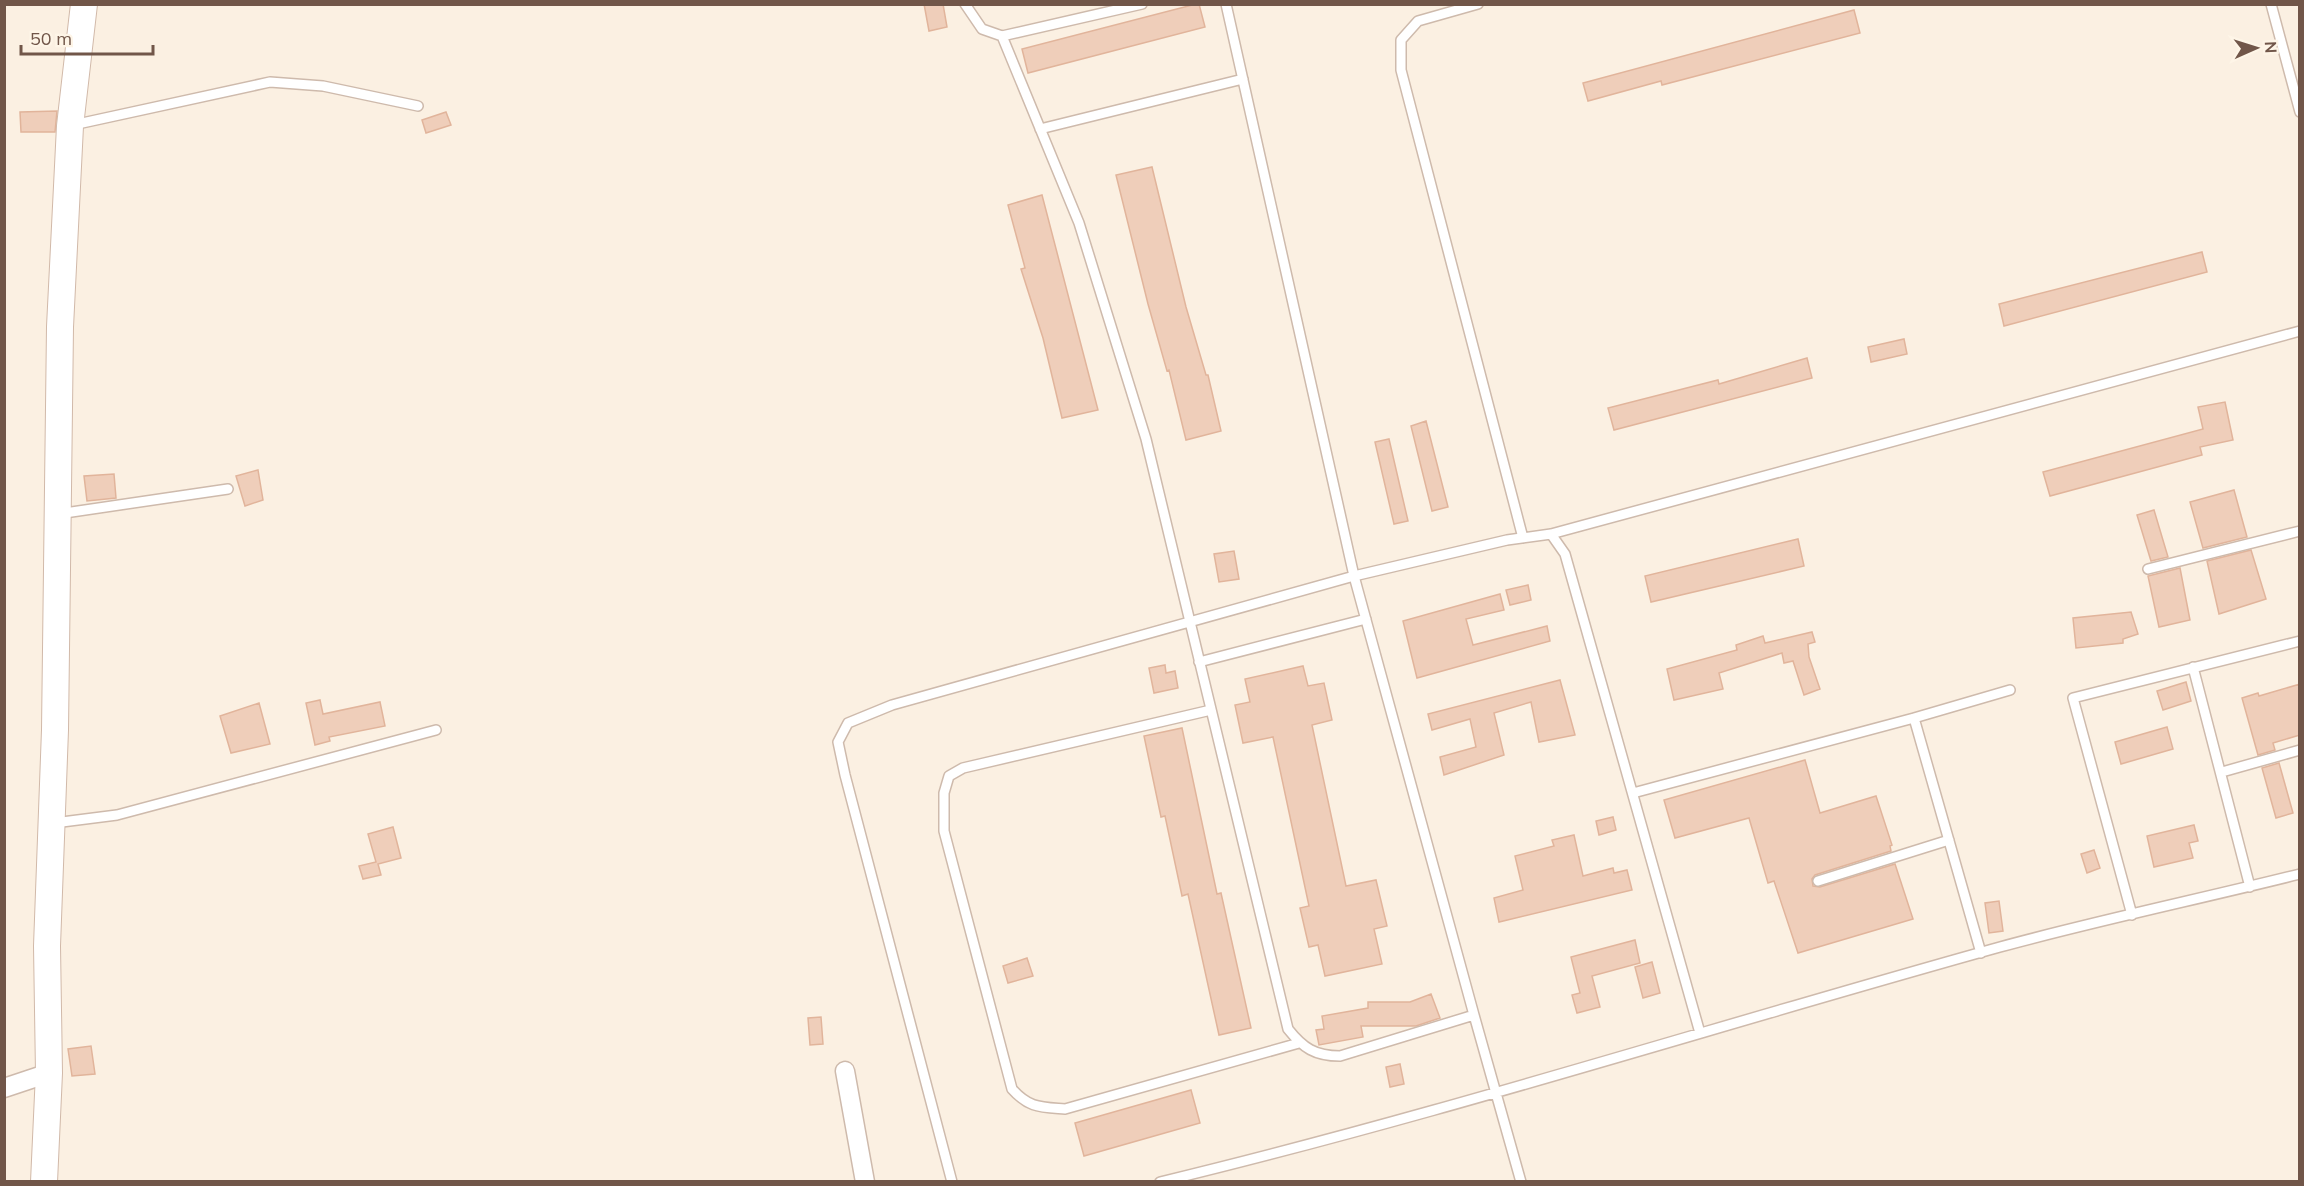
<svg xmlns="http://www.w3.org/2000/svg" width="2304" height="1186" viewBox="0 0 2304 1186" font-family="Mulish,sans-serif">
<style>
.building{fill:#efceba;stroke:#e1b49b;stroke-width:1.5}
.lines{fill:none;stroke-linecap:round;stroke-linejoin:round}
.lane-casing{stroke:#cebaac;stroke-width:12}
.street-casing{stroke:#cebaac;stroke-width:21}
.secondary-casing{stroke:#d1b9a9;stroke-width:28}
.lane{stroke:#fff;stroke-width:9}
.street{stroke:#fff;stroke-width:18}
.secondary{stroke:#fff;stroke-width:26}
</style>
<rect width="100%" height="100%" fill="#fbf0e2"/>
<!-- building -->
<path class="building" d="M924 4H943L947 27 929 31Z
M1196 4H1199L1205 27 1028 73 1022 49Z
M1854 10 1860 33 1662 85 1661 81 1588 101 1583 83Z
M57 111 55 132H21L20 112Z
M446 112 451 125 426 133 422 120Z
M1152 167 1186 307 1206 375H1208L1221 431 1186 440 1169 370 1167 371 1148 304 1116 175Z
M1042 195 1098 410 1062 418 1043 338 1021 269 1025 268 1008 205Z
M2202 252 2207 272 2004 326 1999 304Z
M1904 339 1907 354 1871 362 1868 347Z
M1807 358 1812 378 1614 430 1608 408 1718 380 1719 384Z
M2225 402 2233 440 2200 447 2202 455 2050 496 2043 472 2203 429 2198 407Z
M1426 421 1448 507 1432 511 1411 426Z
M1389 439 1408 521 1394 524 1375 442Z
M258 470 263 500 245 506 236 476Z
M114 474 116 498 87 501 84 476Z
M2234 490 2247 537 2203 548 2190 502Z
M2154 510 2168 557 2151 561 2137 515Z
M1798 539 1804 566 1651 602 1645 576Z
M2251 550 2266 599 2219 614 2207 561Z
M1234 551 1239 579 1219 582 1214 554Z
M2180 568 2190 620 2159 627 2148 576Z
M1528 585 1531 600 1510 605 1506 590Z
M1500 594 1504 610 1466 619 1473 645 1547 626 1550 641 1417 678 1403 621Z
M2131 612 2138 634 2123 639V643L2076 648 2073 618Z
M1812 632 1815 642 1808 644 1809 657 1820 689 1804 695 1793 661 1784 663 1782 653 1719 673 1723 689 1674 700 1667 669 1737 650 1736 645 1763 636 1765 643Z
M1165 665 1166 673 1175 671 1178 688 1154 693 1149 668Z
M1303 666 1308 686 1324 683 1332 720 1312 725 1346 886 1376 880 1387 926 1374 929 1382 964 1325 976 1318 945 1309 947 1300 908 1309 906 1273 737 1243 743 1235 705 1250 702 1245 679Z
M1560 680 1575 735 1539 742 1531 702 1494 713 1504 755 1444 775 1440 757 1476 747 1470 719 1432 730 1428 714Z
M2186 682 2191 701 2163 710 2157 691Z
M2300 684V735L2273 743 2275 750 2258 755 2242 698 2258 693 2259 696Z
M320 700 323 714 380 702 385 726 329 737 330 741 315 745 306 703Z
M259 703 270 744 231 753 220 716Z
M2167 727 2173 749 2121 764 2115 742Z
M1182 728 1217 894 1221 893 1251 1028 1219 1035 1188 894 1182 896 1165 816 1161 817 1144 736Z
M1805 760 1820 813 1876 796 1892 845 1890 846 1891 851 1815 875 1812 879 1813 886 1820 887 1895 864 1913 919 1798 953 1774 881 1768 883 1749 818 1675 838 1664 800Z
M2279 763 2293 813 2276 818 2262 768Z
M1613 817 1616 830 1599 835 1596 821Z
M2194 825 2198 841 2189 843 2193 858 2154 867 2147 836Z
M393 827 401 858 378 864 381 875 363 879 359 866 376 862 368 834Z
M1574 835 1583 876 1613 868 1614 873 1627 870 1632 890 1499 922 1494 898 1523 890 1515 856 1554 846 1552 840Z
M2094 850 2100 868 2087 873 2081 854Z
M1999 901 2003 931 1989 933 1985 903Z
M1635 940 1640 963 1592 976 1600 1007 1577 1013 1572 995 1580 993 1571 957Z
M1027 958 1033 976 1008 983 1003 966Z
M1652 962 1660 993 1643 998 1635 967Z
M1431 994 1440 1018 1416 1026H1361L1363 1037 1319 1045 1316 1030 1324 1029 1322 1016 1368 1008V1002H1410Z
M821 1017 823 1044 810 1045 808 1018Z
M91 1046 95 1074 72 1076 68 1049Z
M1400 1064 1404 1084 1390 1087 1386 1067Z
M1191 1090 1200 1123 1084 1156 1075 1123Z"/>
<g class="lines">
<!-- lane casing -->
<g class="lane-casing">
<path id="lane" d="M965 4 982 29 1002 36 1142 4
M1226 4 1354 576 1474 1015
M1478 4 1418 21 1401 40V70L1523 538
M2271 4 2300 112
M1002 36 1079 223 1146 439 1288 1029C1303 1048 1315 1056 1340 1056L1474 1015 1521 1182
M73 125 270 82 323 86 418 106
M1040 129 1243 79
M58 514 228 489
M1551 534 1565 554 1700 1033
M2148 569 2300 531
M1199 662 1366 619
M2193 667 2250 887
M1211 710 963 768 949 776 944 793V831L1012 1089C1029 1108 1040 1107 1065 1109L1299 1043
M1914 718 2010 690
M2222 772 2300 750
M1633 793 1914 718 1981 953
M54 823 117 815 436 730
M1818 881 1949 840
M2132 915 2073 698 2300 641
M952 1182 845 775 838 742 848 723 892 705 1354 576 1507 540 1551 534 2300 331
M1160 1182C1442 1114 1719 1025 2000 947 2099 920 2200 899 2300 874"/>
</g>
<!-- street casing -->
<g class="street-casing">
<path id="street" d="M845 1071 865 1182
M4 1088 49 1073"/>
</g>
<!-- secondary casing -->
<g class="secondary-casing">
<path id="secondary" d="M44 1182 49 1073 47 946 55 730 60 327 70 126 84 4"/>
</g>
<!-- lane -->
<use href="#lane" class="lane"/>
<!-- street -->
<use href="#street" class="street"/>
<!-- secondary -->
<use href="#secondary" class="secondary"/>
</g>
<!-- border -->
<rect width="2304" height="1186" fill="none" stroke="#715649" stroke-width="12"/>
<!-- north arrow -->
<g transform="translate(2256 48) rotate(87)" stroke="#fef5e7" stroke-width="4.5" paint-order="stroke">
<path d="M0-4.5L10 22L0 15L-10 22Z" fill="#715649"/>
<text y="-9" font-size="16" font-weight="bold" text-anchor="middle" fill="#715649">N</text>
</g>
<!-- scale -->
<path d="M21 45v9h132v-9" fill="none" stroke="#715649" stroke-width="3"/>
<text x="30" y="45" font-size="18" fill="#715649" stroke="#fef5e7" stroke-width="4.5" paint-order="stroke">50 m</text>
</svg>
